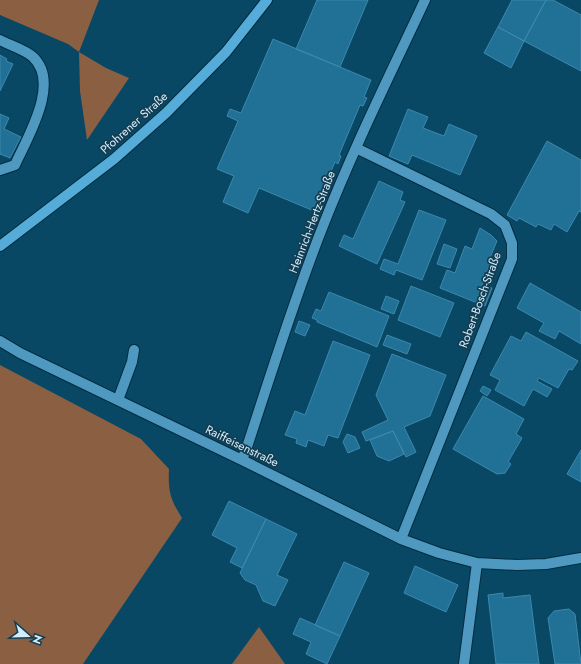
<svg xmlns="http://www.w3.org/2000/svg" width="581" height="664" viewBox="0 0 581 664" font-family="Jost,sans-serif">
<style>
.green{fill:#8a5f42}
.building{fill:#217095;stroke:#3d88ae}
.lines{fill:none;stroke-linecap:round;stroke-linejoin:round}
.minor-casing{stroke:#022d40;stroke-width:12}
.major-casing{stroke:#022d40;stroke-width:12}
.minor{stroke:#4f99c0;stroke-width:10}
.major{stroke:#55acd8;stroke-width:10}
.labels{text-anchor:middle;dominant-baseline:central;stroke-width:3.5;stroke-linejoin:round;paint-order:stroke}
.street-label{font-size:12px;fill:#d1eefe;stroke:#153d51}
</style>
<rect width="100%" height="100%" fill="#084864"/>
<!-- green -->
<path class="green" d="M0 0H99L79 52 106 68 129 78 87 140 80 91 79 52 68 44 0 15Z
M0 365 141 439 169 469C168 491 170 499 182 518L83 664H0Z
M259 627 285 664H232Z"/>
<!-- building -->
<path class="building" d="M317 0H368L340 67 296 49Z
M512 0H546L524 41 498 27Z
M546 0H553L581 15V71L524 41Z
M498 27 524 41 511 68 484 53Z
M273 39 371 80 364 97 367 98 363 106 360 105 339 155 341 156 338 164 335 162 314 211 259 188 248 213 223 202 234 176 217 169 238 121 227 116 230 109 241 113Z
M0 55 7 59 6 61 13 64 0 91Z
M408 109 428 117 423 128 444 136 449 124 477 136 460 175 412 155 408 164 389 156Z
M0 114 9 118 4 129 21 137 10 158 0 154Z
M547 141 581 160V212L579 211 567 232 554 224 551 230 538 224 536 227 519 218 517 221 507 215Z
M379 181 403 192 400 200 405 202 377 264 339 246 344 235 353 239Z
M419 210 446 220 422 280 396 270 394 275 380 269 384 259 398 264Z
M480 228 491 235 497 241 489 260 491 261 482 285 492 288 485 306 440 288 447 270 455 273 465 246 472 249Z
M444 244 457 249 450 268 437 264Z
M530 283 581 312V344L559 331 555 339 539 331 544 323 517 308Z
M411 286 454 303 440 337 398 320Z
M329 292 389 316 377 347 317 322V320L312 318 316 309 321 311Z
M386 296 399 301 394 314 381 309Z
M299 321 310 325 305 336 295 332Z
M526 332 578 361 572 370 569 369 558 388 539 378 537 381 552 389 547 397 533 389 524 406 495 390 500 380 490 375 511 336 521 341Z
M387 335 411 344 407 354 383 345Z
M333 341 370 355 338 438 328 435 324 446 308 440 306 447 296 443 297 439 285 435 295 411 305 415Z
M392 354 446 375 430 416 404 427 416 452 406 457 393 431 366 441 362 432 388 420 376 395Z
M483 386 491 390 487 396 480 391Z
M483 396 524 419 516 434 522 438 508 462 511 464 505 473 497 474 453 449Z
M393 431 404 454 389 461 377 456 370 440Z
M347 434 355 437 360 448 348 453 343 442Z
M581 450V482L567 474Z
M229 501 266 519 242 568 230 562 237 548 212 535Z
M266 519 297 534 277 575 288 580 275 606 263 601 256 585 245 580 240 573Z
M344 562 369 573 340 636 315 625Z
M415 566 458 585 446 612 404 593Z
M503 593V598L530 595 539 664H496L488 595Z
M569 609 575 614 581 664H555L548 618 554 611Z
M300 618 340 636 327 664 306 654 311 642 293 634Z"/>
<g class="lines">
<!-- minor casing -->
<g class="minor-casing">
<path id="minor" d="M0 40C9 45 26 50 33 57 61 83 27 138 15 165L0 170
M356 148 491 214 505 225 512 243V259L401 539
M0 341 20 353 242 460 401 539 439 553 477 563 517 565 546 564 581 558
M118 400 132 362 134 350
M242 460 247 447C271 374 294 299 323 226 353 149 390 75 425 0
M464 664 477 563"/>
</g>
<!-- major casing -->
<g class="major-casing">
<path id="major" d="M0 246 114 159 166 113 226 52 267 0"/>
</g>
<!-- minor -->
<use href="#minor" class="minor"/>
<!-- major -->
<use href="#major" class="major"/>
</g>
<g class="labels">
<!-- street labels -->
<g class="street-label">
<text transform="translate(134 123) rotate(-42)">Pfohrener Straße</text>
<text transform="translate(312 222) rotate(-69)">Heinrich-Hertz-Straße</text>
<text transform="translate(480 300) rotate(-70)">Robert-Bosch-Straße</text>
<text transform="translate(242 446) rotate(26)">Raiffeisenstraße</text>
</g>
</g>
<!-- north arrow -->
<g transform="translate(28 636) rotate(110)" stroke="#153d51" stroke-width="3" paint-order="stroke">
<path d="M0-3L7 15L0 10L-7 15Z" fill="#d1eefe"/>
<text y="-6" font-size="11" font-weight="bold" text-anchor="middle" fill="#d1eefe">N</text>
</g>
</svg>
